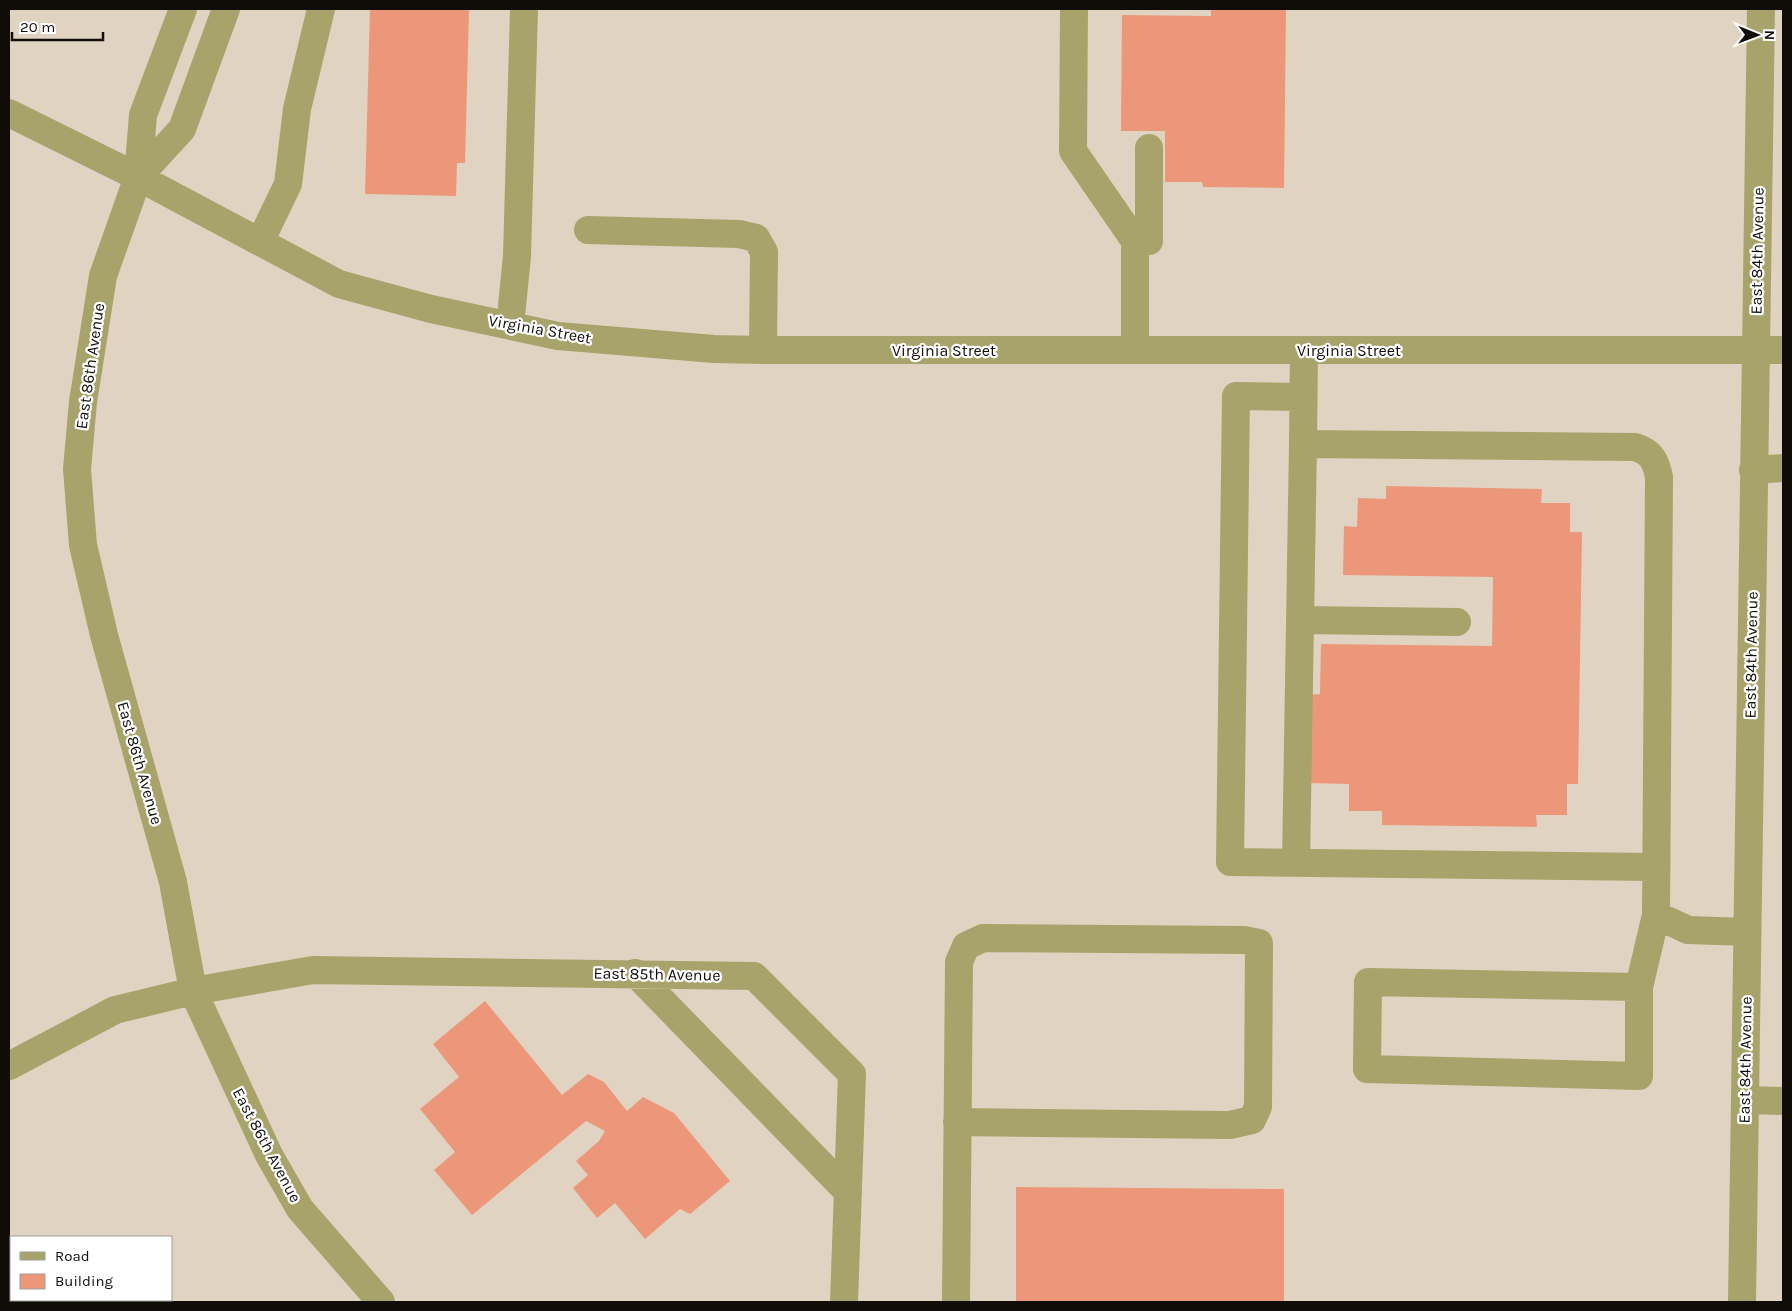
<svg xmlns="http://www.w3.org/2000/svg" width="1792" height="1311" viewBox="0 0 1792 1311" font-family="Karla,sans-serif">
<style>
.built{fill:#e1d3c2;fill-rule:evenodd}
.building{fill:#ec977a}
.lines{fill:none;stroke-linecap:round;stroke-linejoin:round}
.minor{stroke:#a8a36a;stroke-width:28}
.labels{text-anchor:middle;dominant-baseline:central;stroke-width:4.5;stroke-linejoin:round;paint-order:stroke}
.street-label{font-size:16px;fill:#100d09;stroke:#fff}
</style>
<rect width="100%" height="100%" fill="#e8dfd4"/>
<!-- built -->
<path class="built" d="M9 9H1783V1302H9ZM11 1237H171V1300H11Z"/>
<!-- building -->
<path class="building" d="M370 9H469L465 163H457L456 196 365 194Z
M1211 9H1286L1284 188 1203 187 1202 182H1165V131H1121L1122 15 1211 16Z
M1386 486 1542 489 1541 503H1570V532H1582L1578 784H1567V815H1536L1537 827 1382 825V811H1349V784L1306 783 1307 695 1320 694 1321 644 1492 646 1493 577 1343 575 1344 526 1357 527 1358 498 1386 499Z
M485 1001 562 1095 588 1074 604 1082 627 1111 643 1097 674 1113 730 1181 690 1214 680 1209 645 1239 615 1203 597 1218 573 1188 588 1175 576 1161 599 1141 605 1131 586 1121 472 1215 434 1170 455 1152 420 1109 459 1077 433 1044Z
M1016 1187 1284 1189V1302H1016Z"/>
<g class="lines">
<!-- minor -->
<path class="minor" d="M183 9 143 115 138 177 103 276 83 402 77 469 83 545 104 635 173 882 193 991 269 1155 300 1209 381 1302
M1074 9 1073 151 1135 241V350
M9 113 138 177 339 284 431 309 558 336 714 349 763 350H1783
M1149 148V241
M138 177 182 129 226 9
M588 230 739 234 756 238 764 252 763 350
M260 242 288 184 297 109 321 9
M510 326 517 256 524 9
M1304 350 1303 444 1635 447C1652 452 1656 462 1659 477L1656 915 1688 930 1747 932
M1303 397 1236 396 1230 862 1654 867
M1753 470 1783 468
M1300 620 1457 622
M1296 863 1303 444
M635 973 848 1192
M1639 987 1368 982 1367 1069 1639 1076V987L1656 915
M9 1066 115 1010 193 991 313 970 754 976 852 1074 844 1302
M1745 1100 1783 1101
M956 1302 959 962 966 946 983 938 1244 940 1259 943 1258 1107 1252 1120 1230 1125 957 1122
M1742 1302 1761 9"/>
</g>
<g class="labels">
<!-- street labels -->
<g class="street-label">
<text transform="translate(1757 251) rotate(-89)">East 84th Avenue</text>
<text transform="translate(540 329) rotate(10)">Virginia Street</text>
<text x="944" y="350">Virginia Street</text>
<text x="1349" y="350">Virginia Street</text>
<text transform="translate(90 366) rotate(-82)">East 86th Avenue</text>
<text transform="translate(1751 655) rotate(-89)">East 84th Avenue</text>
<text transform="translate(140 763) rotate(74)">East 86th Avenue</text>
<text transform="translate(657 974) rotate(1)">East 85th Avenue</text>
<text transform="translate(1745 1060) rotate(-89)">East 84th Avenue</text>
<text transform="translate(267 1145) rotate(62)">East 86th Avenue</text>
</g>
</g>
<!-- border -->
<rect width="1792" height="1311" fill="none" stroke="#100d09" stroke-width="20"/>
<!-- legend -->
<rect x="10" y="1236" width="162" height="65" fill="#ffffff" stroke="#9f9e9d"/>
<rect x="20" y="1252" width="25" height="8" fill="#a8a36a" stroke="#9f9e9d"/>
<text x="55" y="1261" font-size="15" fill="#100d09">Road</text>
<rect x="20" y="1274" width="25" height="15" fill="#ec977a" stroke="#9f9e9d"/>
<text x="55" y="1286" font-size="15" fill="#100d09">Building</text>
<!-- north arrow -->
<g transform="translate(1757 35) rotate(91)" stroke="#ffffff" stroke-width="4" paint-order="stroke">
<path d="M0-4L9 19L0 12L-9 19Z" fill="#100d09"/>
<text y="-8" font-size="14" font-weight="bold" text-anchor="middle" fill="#100d09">N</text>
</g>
<!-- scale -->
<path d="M12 32v8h91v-8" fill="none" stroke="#100d09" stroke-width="2.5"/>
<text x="20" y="32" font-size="15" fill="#100d09" stroke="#ffffff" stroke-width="4" paint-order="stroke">20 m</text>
</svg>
